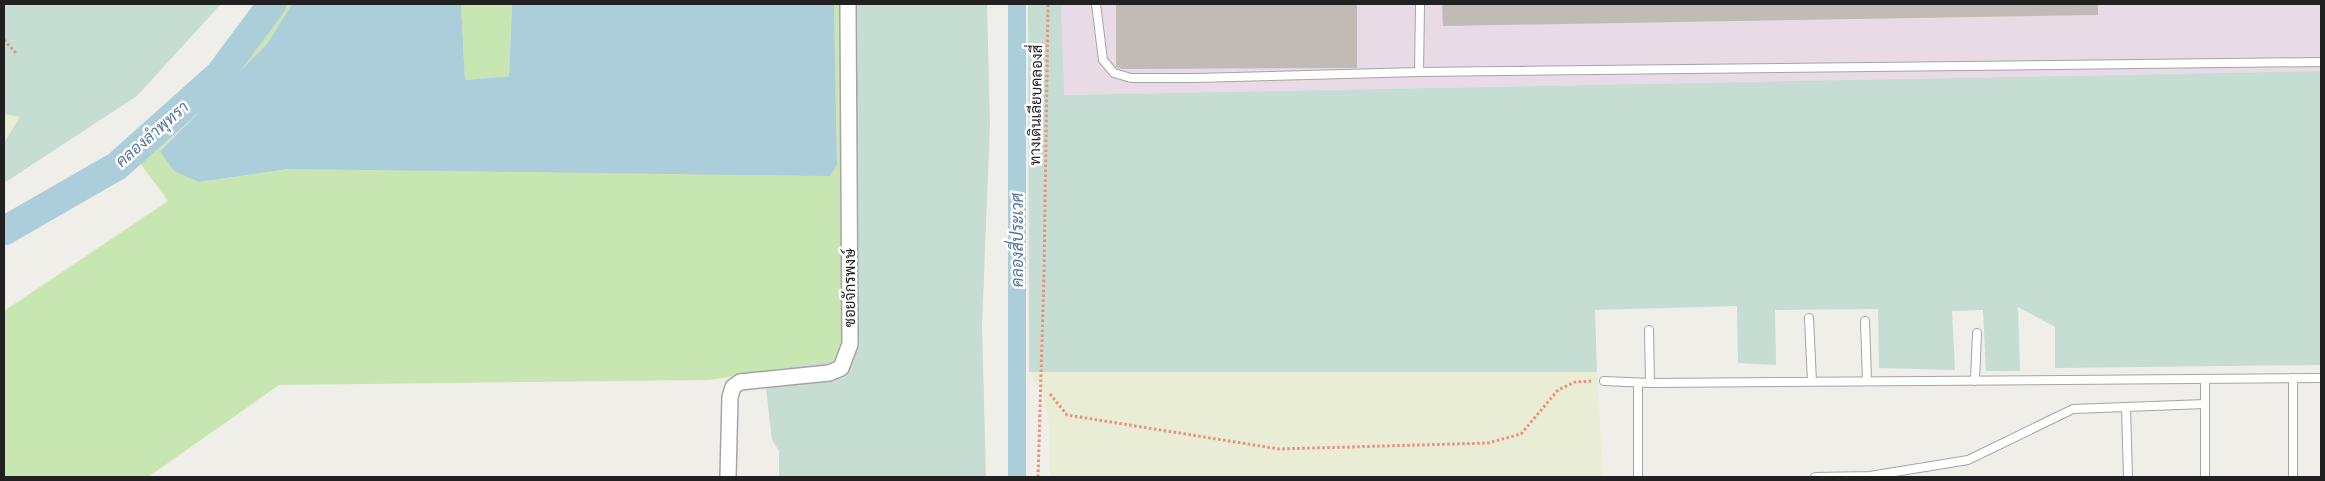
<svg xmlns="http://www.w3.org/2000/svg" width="2325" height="481" viewBox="0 0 2325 481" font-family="'Roboto Condensed',Sarabun,sans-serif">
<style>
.industrial{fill:#e9dbe5}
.farmland{fill:#eaedd5}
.grass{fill:#c8e6b2}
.wetland{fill:#c6ddd4}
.water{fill:#accdda}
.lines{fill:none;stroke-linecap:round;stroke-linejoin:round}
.canal{stroke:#accdda;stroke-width:18}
.river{stroke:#accdda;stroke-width:29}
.building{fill:#c1bbb5}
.service-casing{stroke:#a5a5a5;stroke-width:10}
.minor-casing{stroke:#a5a5a5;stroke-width:18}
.path{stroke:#f08e79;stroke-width:3;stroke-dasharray:2.5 2.5;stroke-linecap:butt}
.service{stroke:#fff;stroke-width:8}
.minor{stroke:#fff;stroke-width:15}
.labels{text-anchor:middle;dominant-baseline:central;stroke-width:5;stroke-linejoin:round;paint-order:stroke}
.street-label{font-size:15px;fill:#212121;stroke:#fff}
.water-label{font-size:16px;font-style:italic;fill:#5074a2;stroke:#fff}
</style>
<rect width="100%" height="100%" fill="#f0eee8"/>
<!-- industrial -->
<path class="industrial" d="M1061 4H2321V71L1063 95Z"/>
<!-- farmland -->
<path class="farmland" d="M4 114 20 117 4 143Z
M1029 372H1597L1603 477H1050V428L1042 392Z"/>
<!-- grass -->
<path class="grass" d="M282 4H292L267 44 160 150 199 182 289 169 837 165 834 4H847L849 358 709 380 279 385 148 477H4V311L168 201 137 159 267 26Z
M461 4H512L509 76 465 80Z"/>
<!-- wetland -->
<path class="wetland" d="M4 4H221L137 96 4 183V143L20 117 4 114Z
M847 4H987L990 124 982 325 986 477H779V451L772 440 764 371 849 358Z
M1028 4H1061L1064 95 2321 71V365L2055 368V327L2018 307 2020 371H1986L1983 310 1952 311 1955 370 1879 368 1878 309 1775 310 1776 365 1738 363 1737 306 1595 310 1597 372H1029Z"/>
<!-- water -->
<path class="water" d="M292 4H461L465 80 509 76 512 4H834L837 165 830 176 289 169 199 182 174 171 160 151 267 44Z"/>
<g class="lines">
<!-- canal -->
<path class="canal" d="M1017 4V477"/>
<!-- river -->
<path class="river" d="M4 231 117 166 220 74 272 4"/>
</g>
<!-- building -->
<path class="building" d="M1116 4H1357V68L1122 69 1116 67Z
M1442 4H2098V15L1443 26Z"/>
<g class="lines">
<!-- service casing -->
<g class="service-casing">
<path id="service" d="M1096 4 1103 60 1114 73 1131 78H1195L1419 72 2321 62
M1419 72 1420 4
M1809 318 1812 382
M1865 321 1867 381
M1649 330 1650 383
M2293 378V477
M1604 381 1650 383 2321 378
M1975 381 1977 333
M1638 383V477
M2126 407 2128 477
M1815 477 1870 476 1968 460 2073 409 2205 404
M2205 477V379"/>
</g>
<!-- minor casing -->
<g class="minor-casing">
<path id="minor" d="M728 477 730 397 733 387 740 382 829 373 841 368 850 344 848 4"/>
</g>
<!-- path -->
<path class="path" d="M4 40 17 54
M1050 394 1067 415 1279 449 1488 443 1521 434 1558 390 1575 382 1593 381
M1038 477 1044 274 1048 4"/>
<!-- service -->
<use href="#service" class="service"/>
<!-- minor -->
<use href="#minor" class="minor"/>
</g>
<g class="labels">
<!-- street labels -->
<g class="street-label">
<text transform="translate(1036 105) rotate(-89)">ทางเดินเลียบคลองสี่</text>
<text transform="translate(850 288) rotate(-90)">ซอยจักรพงษ์</text>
</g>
<!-- water labels -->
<g class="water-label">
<text transform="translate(152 134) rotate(-41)">คลองลำพุทรา</text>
<text transform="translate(1017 240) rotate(-90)">คลองสี่ประเวศ</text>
</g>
</g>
<!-- border -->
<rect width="2325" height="481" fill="none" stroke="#212121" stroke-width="10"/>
</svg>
